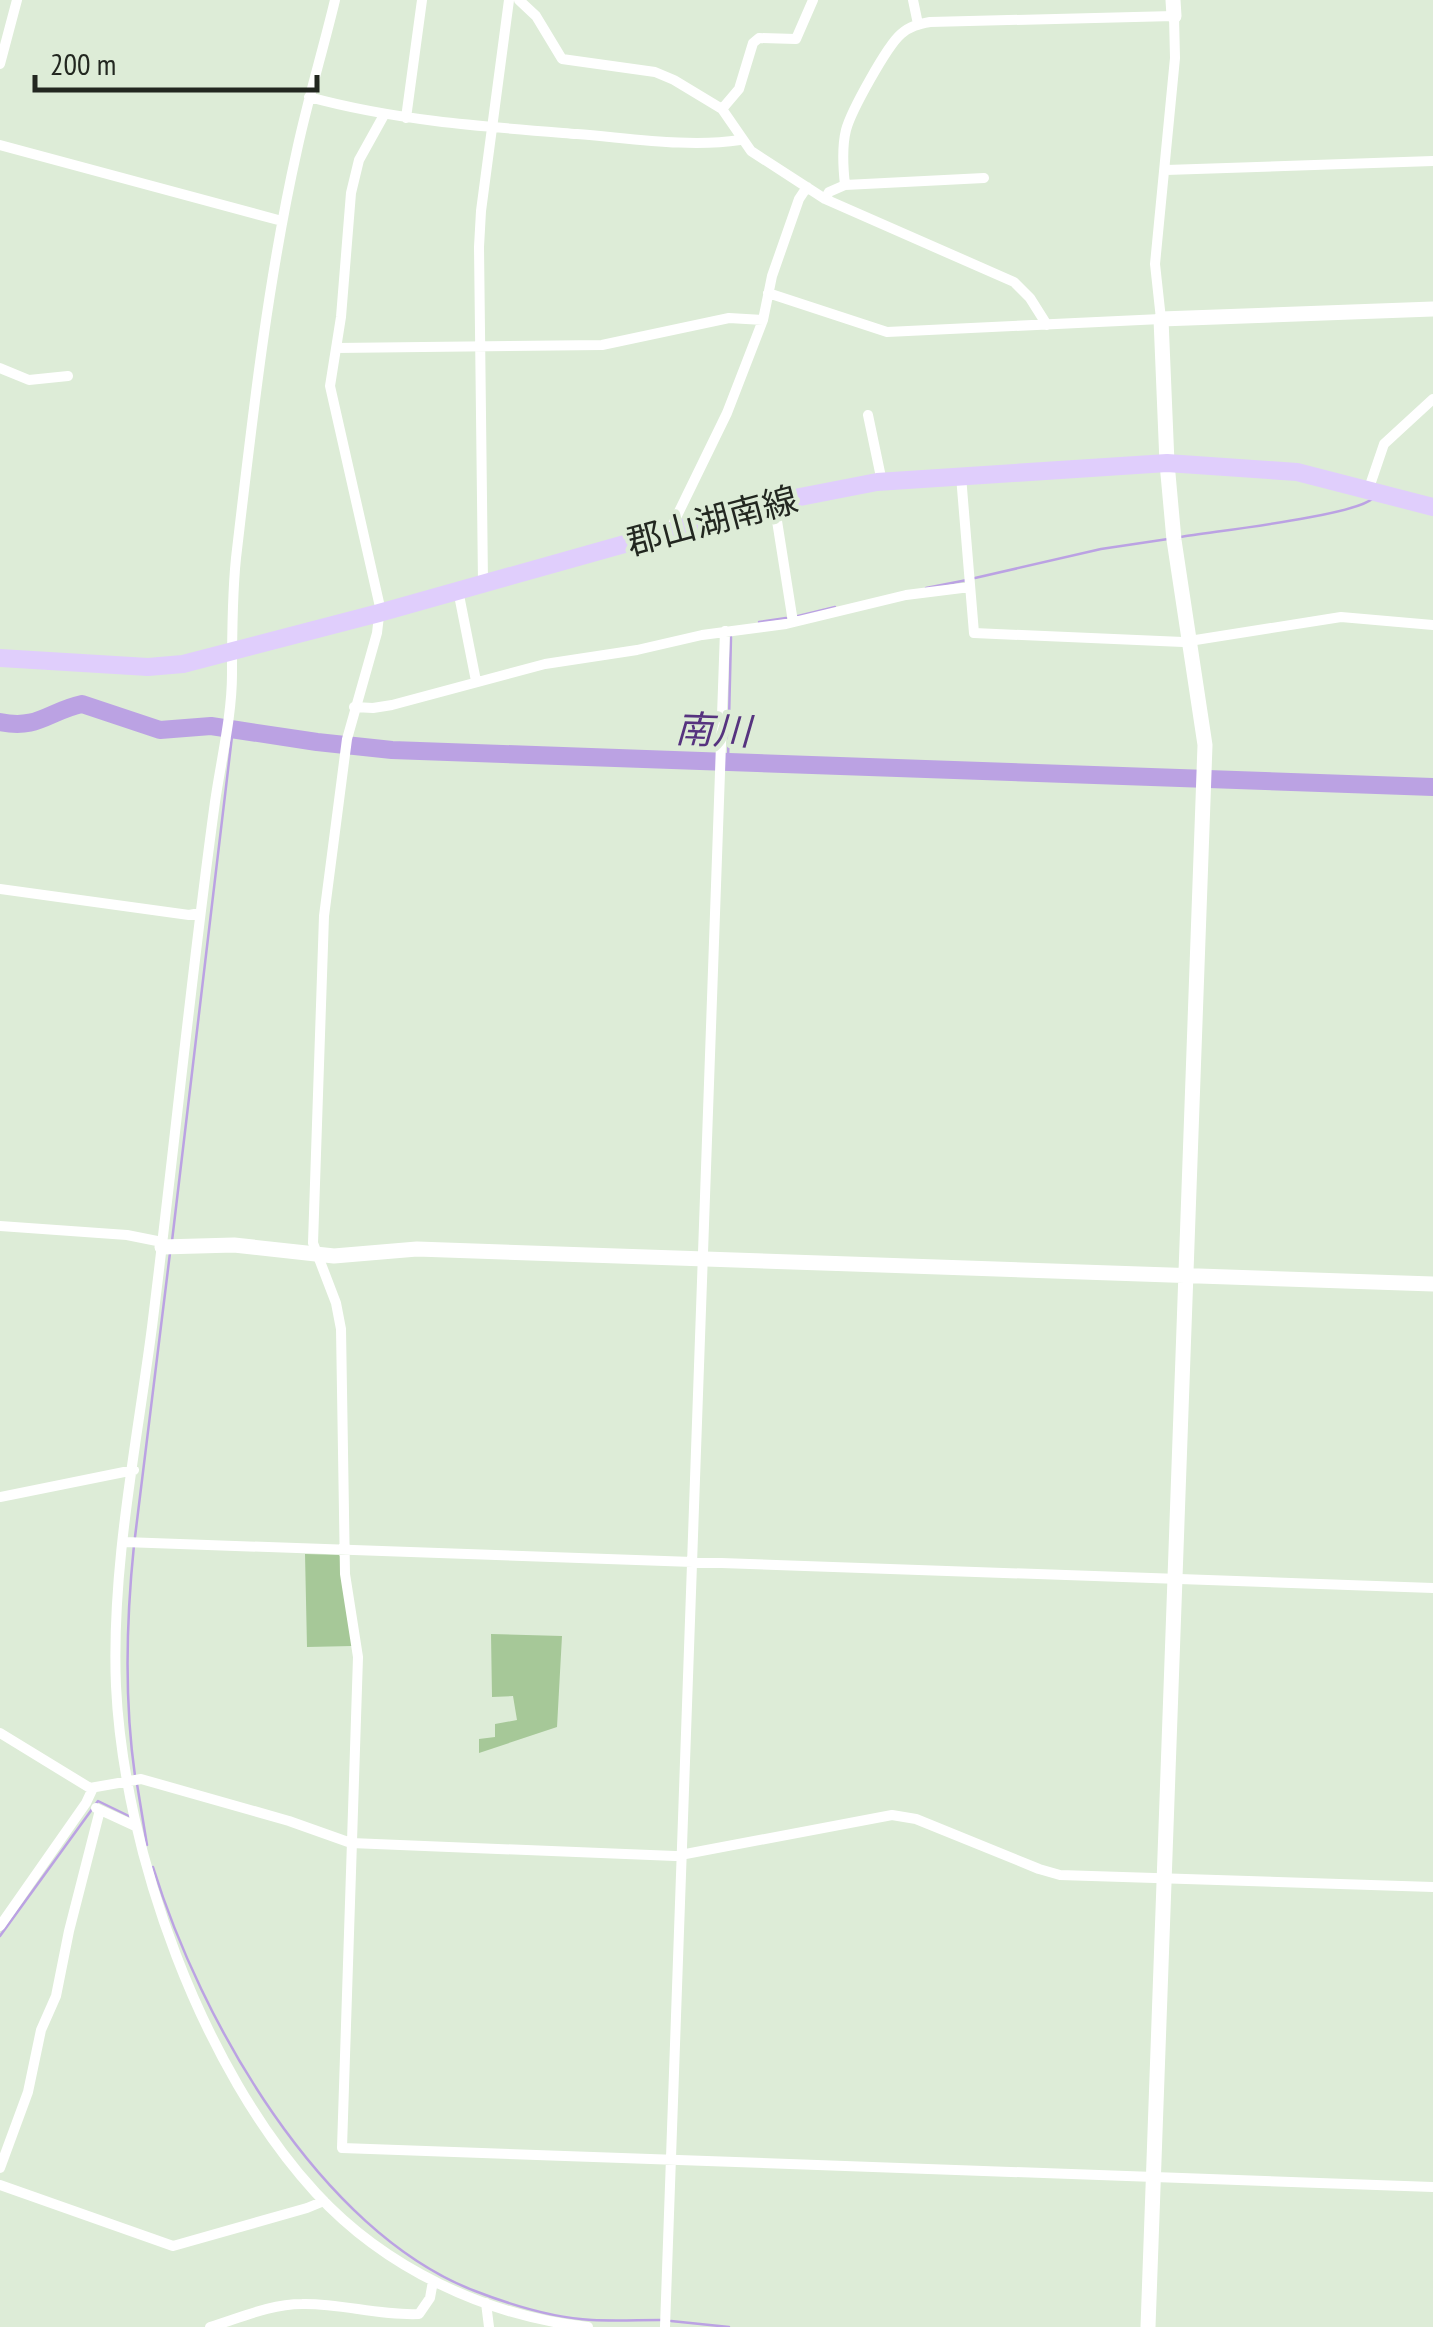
<svg xmlns="http://www.w3.org/2000/svg" width="1433" height="2327" viewBox="0 0 1433 2327" font-family="'PT Sans Narrow','Noto Sans JP',sans-serif">
<style>
.green{fill:#a6c898}
.lines{fill:none;stroke-linecap:round;stroke-linejoin:round}
.stream{stroke:#bba2e3;stroke-width:2.5}
.river{stroke:#bba2e3;stroke-width:18}
.street{stroke:#fff;stroke-width:10}
.secondary{stroke:#fff;stroke-width:15}
.primary{stroke:#e0cefc;stroke-width:18}
.labels{text-anchor:middle;dominant-baseline:central;stroke-width:9;stroke-linejoin:round;paint-order:stroke}
.street-label{font-size:35px;fill:#222720;stroke:#ddecd7}
.water-label{font-size:38px;font-style:italic;fill:#56337f;stroke:#ddecd7}
</style>
<rect width="100%" height="100%" fill="#ddecd7"/>
<!-- green -->
<path class="green" d="M305 1554 339 1555 341 1558 352 1646 307 1647Z
M491 1634 562 1636 557 1727 479 1753V1739L495 1737V1724L517 1720 513 1696 492 1697Z"/>
<g class="lines">
<!-- stream -->
<path class="stream" d="M1181 537C1216 531 1352 516 1372 499
M975 578 1101 549 1168 539
M926 588 967 580
M794 617 835 607
M759 622 786 618
M728 761 731 637
M172 1241 233 728
M135 1537 170 1253
M134 1545C126 1623 124 1699 135 1776
M137 1784 147 1845
M153 1867C200 2019 319 2231 475 2291 511 2305 553 2318 592 2320 615 2321 638 2320 661 2320
M0 1936 98 1801 131 1817
M671 2321 729 2327"/>
<!-- river -->
<path class="river" d="M0 722C38 730 49 711 82 704L160 730 211 726 317 742 392 750 1433 787"/>
<!-- street -->
<path class="street" d="M335 0C323 50 308 99 297 150 267 284 252 422 236 558 232 597 232 635 232 674 232 716 221 760 215 802 191 976 174 1152 152 1327 137 1443 111 1568 116 1686 124 1853 202 2069 316 2193 385 2268 486 2316 588 2327
M519 0 536 16 562 59 655 72 674 80 722 109 751 151 825 199 1014 282 1030 298 1047 325
M913 0 918 24
M0 64 17 0
M309 97C397 121 487 127 577 134 629 138 689 148 740 140
M722 109 739 89 753 43 759 38 796 39 813 0
M384 115 359 160 351 193 341 317 330 386 380 607 377 633 347 739 324 916 313 1243 336 1303 341 1329 345 1574 358 1657 342 2148 1433 2187
M406 118 422 0
M0 145 282 221
M1166 170 1433 161
M825 199 829 192 845 185 984 178
M768 293 887 332 1161 319 1155 264 1175 58 1174 16 930 22C919 24 910 26 901 34 887 46 851 111 846 130 842 146 843 167 845 185
M336 348 602 345 729 318 763 320
M0 368 29 380 68 376
M868 415 882 482
M961 476 974 633 1183 642 1341 617 1433 625
M1368 491 1384 444 1433 399
M774 502 793 622
M670 530 727 413 763 320 772 276 799 199 807 187
M483 583 479 247 481 211 509 0
M458 590 476 681
M354 707 373 708 392 705 545 664 637 650 702 635 786 624 906 595 970 587
M0 889 189 915 200 913
M0 1226 127 1235 162 1242
M0 1497 134 1470
M124 1542 1433 1588
M0 1733 90 1788 141 1779 289 1821 351 1843 675 1856 892 1815 916 1819 1039 1869 1060 1875 1433 1887
M96 1808 135 1826
M0 1926 86 1803 93 1788
M0 2168 28 2092 41 2030 56 1996 69 1931 100 1810
M0 2185 173 2246 307 2208 324 2201
M486 2303 489 2327
M210 2327C240 2318 270 2304 302 2304 341 2303 379 2316 419 2314L430 2298 433 2281
M665 2327 725 631"/>
<!-- secondary -->
<path class="secondary" d="M1173 0 1174 16
M162 1247 234 1245 334 1256 417 1249 1433 1284
M1148 2327 1205 745 1174 540 1167 463 1161 319 1433 309"/>
<!-- primary -->
<path class="primary" d="M0 658 148 667 183 664 379 613 774 502 877 482 1167 463 1297 472 1433 507"/>
</g>
<g class="labels">
<!-- street labels -->
<g class="street-label">
<text transform="translate(712 520) rotate(-15)">郡山湖南線</text>
</g>
<!-- water labels -->
<g class="water-label">
<text transform="translate(713 729) rotate(2)">南川</text>
</g>
</g>
<!-- scale -->
<path d="M35 75v15h282v-15" fill="none" stroke="#222720" stroke-width="5"/>
<text x="50" y="75" font-size="30" fill="#222720" stroke="#ddecd7" stroke-width="8" paint-order="stroke">200 m</text>
</svg>
